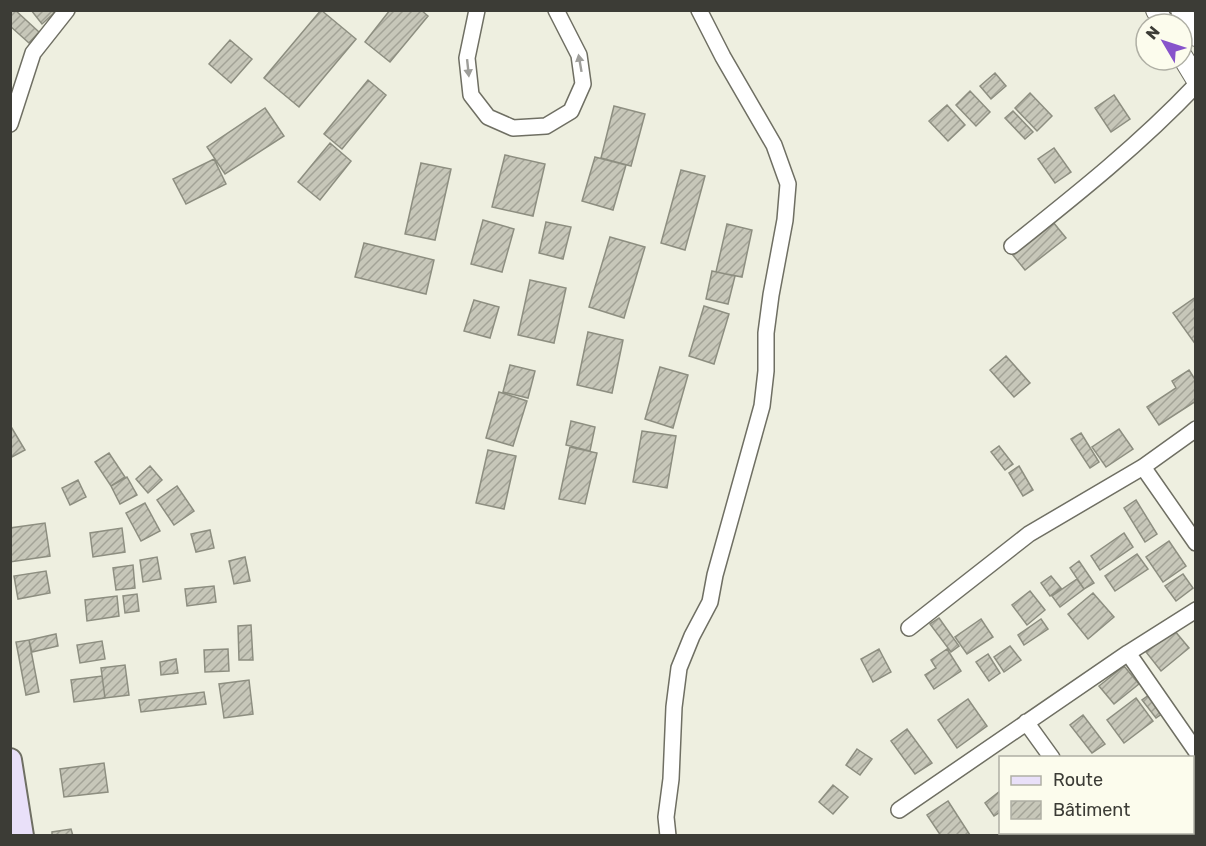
<svg xmlns="http://www.w3.org/2000/svg" width="1206" height="846" viewBox="0 0 1206 846" font-family="Rubik,sans-serif">
<style>
.building{fill:url(#building-hatch);stroke:#8d8e80;stroke-width:1.5}
.lines{fill:none;stroke-linecap:round;stroke-linejoin:round}
.minor-casing{stroke:#6f6f63;stroke-width:18}
.tertiary-casing{stroke:#6f6f63;stroke-width:22}
.secondary-casing{stroke:#6f6f63;stroke-width:26}
.minor{stroke:#fff;stroke-width:15}
.tertiary{stroke:#fff;stroke-width:20}
.secondary{stroke:#e9e0f9;stroke-width:22}
.oneway{fill:#9e9e9a}
</style>
<defs>
<pattern id="building-hatch" width="6" height="6" patternUnits="userSpaceOnUse" patternTransform="scale(1.5)"><rect width="6" height="6" fill="#c7c7b9"/><path d="M-1 1l2-2M0 6l6-6M5 7l2-2" fill="none" stroke="#a3a397"/></pattern>
</defs>
<rect width="100%" height="100%" fill="#eeefe0"/>
<!-- building -->
<path class="building" d="M10 10H15L39 32 29 43 10 26Z
M31 10H52L54 13 42 24Z
M321 10 356 39 299 107 264 78Z
M390 10H421L428 16 390 62 365 42Z
M230 40 252 59 231 83 209 64Z
M995 73 1006 86 991 99 980 86Z
M368 80 386 95 342 149 324 134Z
M970 91 990 112 976 126 956 105Z
M1030 93 1052 116 1037 131 1015 108Z
M1114 95 1130 119 1111 132 1095 108Z
M947 105 965 125 948 141 929 121Z
M614 106 645 114 631 166 601 158Z
M265 108 284 136 225 174 207 147Z
M1013 111 1033 132 1025 139 1005 118Z
M330 143 351 161 320 200 298 182Z
M1054 148 1071 172 1055 183 1038 159Z
M505 155 545 164 533 216 492 207Z
M595 157 626 165 613 210 582 201Z
M214 159 226 184 186 204 173 179Z
M421 163 451 169 435 240 405 234Z
M681 170 705 176 685 250 661 243Z
M483 220 514 229 502 272 471 264Z
M546 222 571 227 563 259 539 253Z
M1053 222 1066 238 1025 270 1012 254Z
M727 224 752 230 742 277 716 272Z
M610 237 645 247 624 318 589 307Z
M364 243 434 260 426 294 355 277Z
M712 271 735 276 728 304 706 299Z
M530 280 566 288 554 343 518 335Z
M1196 297V345L1173 313Z
M474 300 499 307 490 338 464 331Z
M704 306 729 314 714 364 689 356Z
M588 332 623 340 612 393 577 385Z
M1006 356 1030 383 1014 397 990 370Z
M510 365 535 371 528 398 503 392Z
M660 367 688 375 673 428 645 419Z
M1189 370 1196 381V401L1159 425 1147 407 1176 388 1172 381Z
M499 392 527 401 513 446 486 438Z
M571 421 595 427 590 451 566 445Z
M10 425 25 450 10 458Z
M1119 429 1133 449 1106 467 1092 447Z
M642 431 676 436 667 488 633 482Z
M1081 433 1099 462 1090 468 1071 439Z
M999 446 1013 464 1005 470 991 452Z
M570 447 597 453 585 504 559 499Z
M488 450 516 456 504 509 476 503Z
M109 453 125 477 111 486 95 462Z
M150 466 162 480 148 493 136 479Z
M1019 466 1033 490 1023 496 1009 473Z
M127 477 137 495 120 504 111 486Z
M78 480 86 497 70 505 62 488Z
M177 486 194 511 174 525 157 500Z
M1136 500 1157 534 1145 542 1124 508Z
M145 503 160 531 141 541 126 513Z
M45 523 50 556 10 562V528Z
M122 528 125 552 93 557 90 533Z
M210 530 214 548 196 552 191 534Z
M1124 533 1133 547 1100 570 1091 556Z
M1169 541 1186 566 1163 582 1146 557Z
M1137 554 1148 569 1115 591 1105 576Z
M157 557 161 579 143 582 140 560Z
M245 557 250 581 234 584 229 561Z
M1079 561 1094 583 1084 589 1070 568Z
M133 565 135 588 116 590 113 568Z
M46 571 50 593 18 599 14 576Z
M1183 574 1193 588 1176 601 1165 586Z
M1051 576 1061 588 1050 596 1041 583Z
M1077 579 1084 589 1060 607 1052 596Z
M214 586 216 602 187 606 185 589Z
M1030 591 1045 610 1027 625 1012 605Z
M1093 593 1114 617 1088 639 1068 614Z
M137 594 139 611 125 613 123 596Z
M117 596 119 616 87 621 85 600Z
M939 618 959 646 951 652 930 624Z
M981 619 993 637 967 654 955 637Z
M1041 619 1048 629 1024 645 1018 635Z
M251 625 253 660H239L238 626Z
M1174 630 1189 648 1161 671 1146 652Z
M56 634 58 646 32 652 29 640Z
M29 640 39 692 26 695 16 642Z
M102 641 105 659 80 663 77 645Z
M1010 646 1021 660 1004 672 994 657Z
M228 649 229 671 205 672 204 650Z
M879 649 891 672 873 682 861 659Z
M947 649 961 671 934 689 925 675 936 668 931 660Z
M988 654 1000 673 989 681 976 662Z
M176 659 178 673 161 675 160 662Z
M125 665 129 695 105 698 101 668Z
M1124 666 1139 684 1114 704 1099 686Z
M102 676 105 698 74 702 71 680Z
M249 680 253 714 224 718 219 684Z
M204 692 206 704 141 712 139 700Z
M1149 695 1163 713 1156 718 1142 700Z
M1136 698 1153 721 1124 743 1107 720Z
M968 699 987 726 957 748 938 720Z
M1083 715 1105 744 1092 753 1070 725Z
M907 729 932 763 915 774 891 741Z
M857 749 872 759 860 775 846 765Z
M104 763 108 792 64 797 60 769Z
M833 785 848 797 833 814 819 802Z
M1000 791V812L994 816 985 803Z
M948 801 970 835 941 836 927 815Z
M71 829 73 836H52V832Z"/>
<g class="lines">
<!-- minor casing -->
<g class="minor-casing">
<path id="minor" d="M477 10 467 58 471 95 488 117 513 128 546 126 571 111 583 84 579 55 556 10
M10 124 33 53 67 10
M1012 246C1076 195 1139 145 1196 85
M1143 467 1196 543
M909 628 1029 534 1143 467 1196 429
M1128 653 1196 751
M1026 722 1052 758
M899 810 1128 653 1196 610
M668 836 666 817 671 779 674 707 679 668 692 636 710 602 715 575 762 406 766 371V333L771 295 785 220 788 184 774 145 723 57 699 10"/>
</g>
<!-- tertiary casing -->
<g class="tertiary-casing">
<path id="tertiary" d="M1156 10 1164 24
M1181 10 1196 36
M1182 56 1196 79"/>
</g>
<!-- secondary casing -->
<g class="secondary-casing">
<path id="secondary" d="M10 760 22 836"/>
</g>
<!-- minor -->
<use href="#minor" class="minor"/>
<!-- tertiary -->
<use href="#tertiary" class="tertiary"/>
<!-- secondary -->
<use href="#secondary" class="secondary"/>
</g>
<!-- one-way arrows -->
<defs><path id="oneway-solid" d="M-6-.8H1V-3.2L6.5 0L1 3.2V.8H-6Z" transform="scale(1.5)"/></defs>
<g class="oneway">
<use href="#oneway-solid" transform="translate(580 63) rotate(-100)"/>
<use href="#oneway-solid" transform="translate(468 68) rotate(84)"/>
</g>
<!-- border -->
<rect width="1206" height="846" fill="none" stroke="#3c3c36" stroke-width="24"/>
<!-- legend -->
<rect x="999" y="756" width="195" height="78" fill="#fcfced" stroke="#afafa4" stroke-width="1.5"/>
<rect x="1011" y="776" width="30" height="9" fill="#e9e0f9" stroke="#afafa4" stroke-width="1.5"/>
<text x="1053" y="786" font-size="18" fill="#3c3c36">Route</text>
<rect x="1011" y="801" width="30" height="18" fill="url(#building-hatch)" stroke="#afafa4" stroke-width="1.5"/>
<text x="1053" y="816" font-size="18" fill="#3c3c36">Bâtiment</text>
<!-- north arrow -->
<g transform="translate(1164 42) rotate(309)"><circle r="28" fill="#fcfced" stroke="#afafa4" stroke-width="1.5"/>
<path d="M0-4.5L10 22L0 15L-10 22Z" fill="#8753cb"/>
<text y="-9" font-size="16" font-weight="bold" text-anchor="middle" fill="#3c3c36">N</text>
</g>
</svg>
